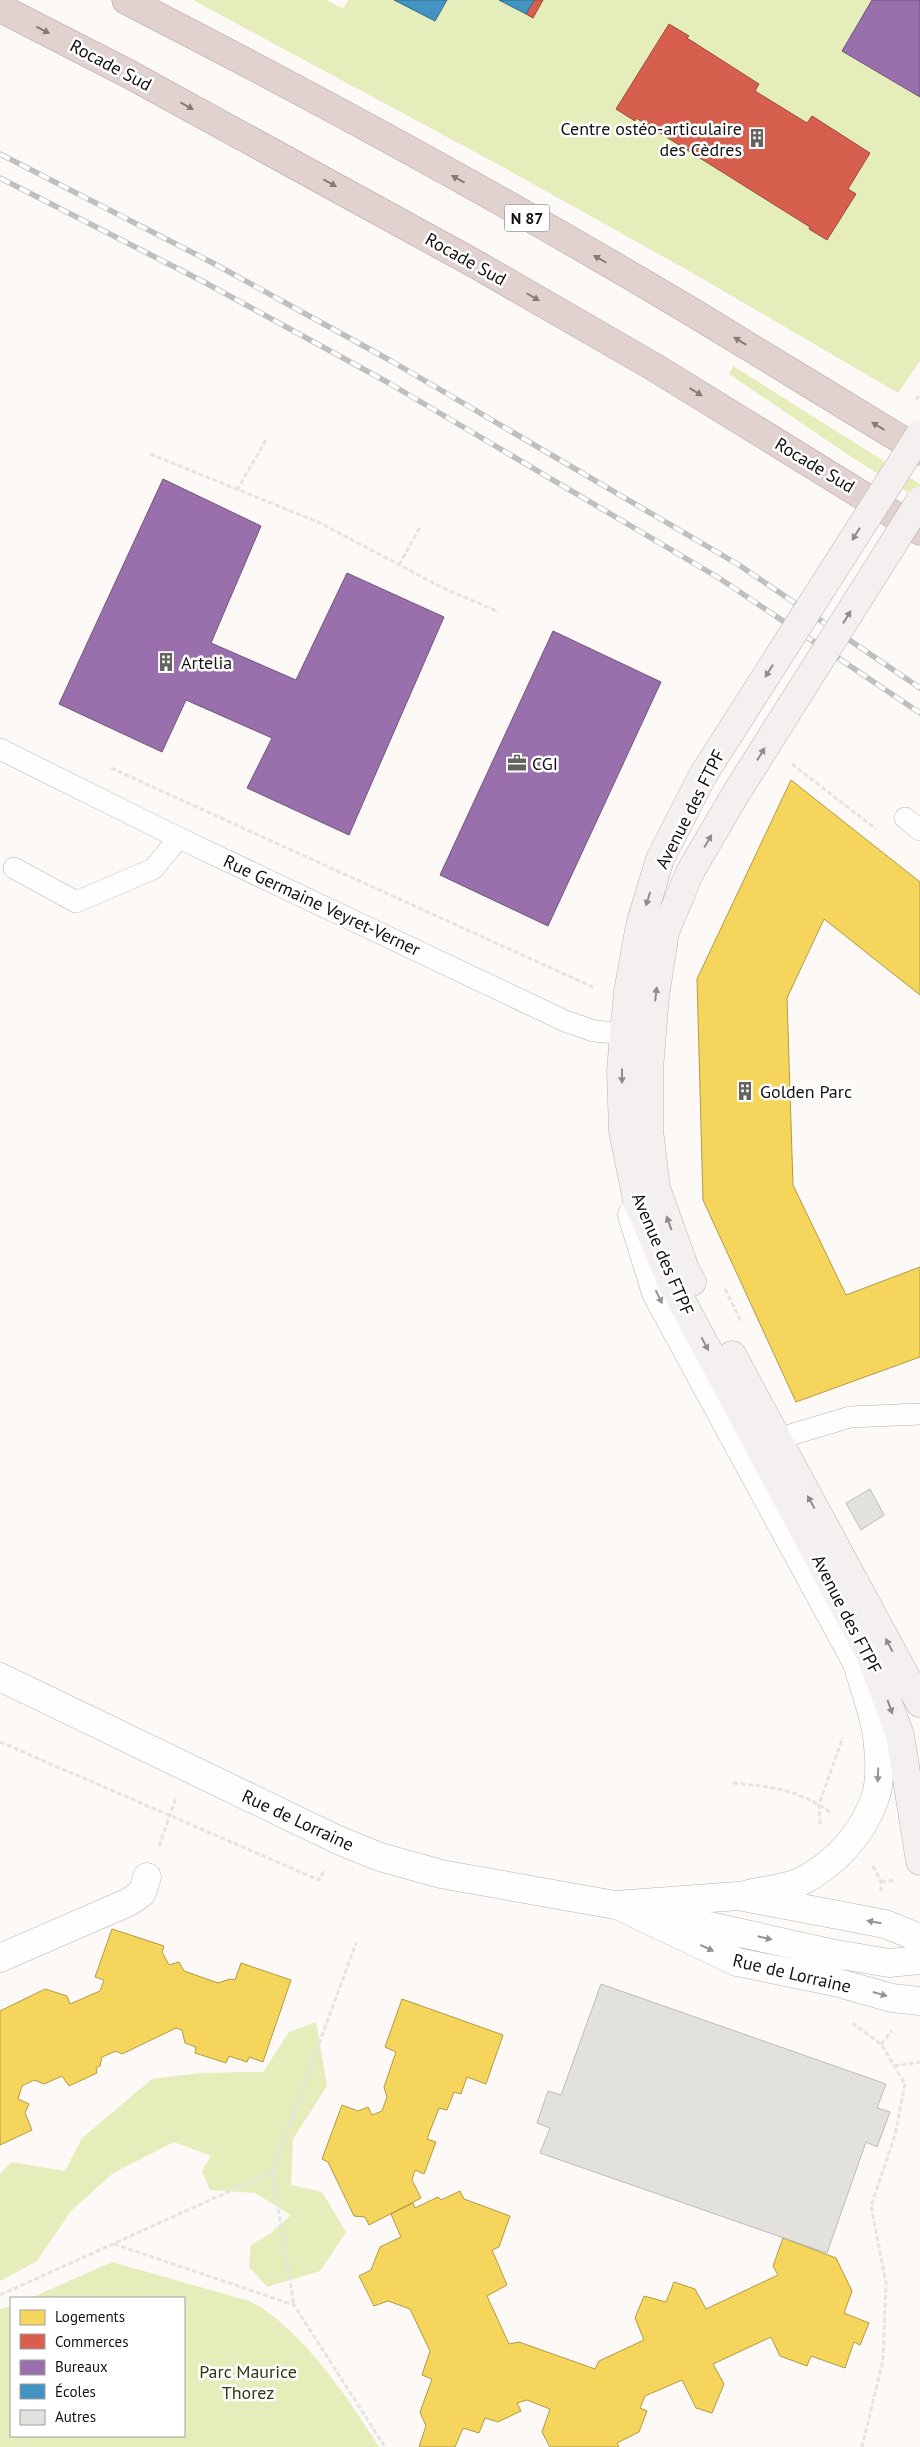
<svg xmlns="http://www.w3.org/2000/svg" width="920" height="2447" viewBox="0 0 920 2447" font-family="'PT Sans',sans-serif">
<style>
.green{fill:#e5edba}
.homes{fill:#f6d55c;stroke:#b29a45}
.shops{fill:#d6604d;stroke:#9c493b}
.offices{fill:#9970ab;stroke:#71547c}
.schools{fill:#4393c3;stroke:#356c8d}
.building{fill:#e3e1de;stroke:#bebbb9}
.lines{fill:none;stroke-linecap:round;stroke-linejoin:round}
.lane-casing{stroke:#b6b3b1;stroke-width:22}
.street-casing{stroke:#b6b3b1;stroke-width:29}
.secondary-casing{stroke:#b6b3b1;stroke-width:29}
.highway-casing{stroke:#b1a09c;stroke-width:29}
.path{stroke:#e5e4e2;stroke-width:3;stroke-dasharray:5 2.5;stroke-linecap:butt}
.lane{stroke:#fffefe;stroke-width:21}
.street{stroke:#fffefe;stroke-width:28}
.secondary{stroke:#f5f0f0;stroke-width:28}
.highway{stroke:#e1d2cf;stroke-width:28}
.rail-casing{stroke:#c0bfbf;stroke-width:5.5}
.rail{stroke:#fff;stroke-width:4;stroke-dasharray:11;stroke-linecap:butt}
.secondary-bridge-casing{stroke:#b6b3b1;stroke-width:29;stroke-linecap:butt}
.path-bridge{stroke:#e5e4e2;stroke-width:3;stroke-dasharray:5 2.5;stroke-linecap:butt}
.secondary-bridge{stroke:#f5f0f0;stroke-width:28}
.oneway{fill:#857c79}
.oneway2{fill:#908c8b}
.oneway3{fill:#959493}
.labels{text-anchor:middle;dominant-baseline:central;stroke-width:5;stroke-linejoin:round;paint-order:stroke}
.shield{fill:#fff;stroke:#5a5958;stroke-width:1}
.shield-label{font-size:16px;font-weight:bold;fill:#141210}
.street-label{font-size:18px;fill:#141210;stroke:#fff}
.poi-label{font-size:18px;fill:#141210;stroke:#fff;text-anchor:start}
.park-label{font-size:18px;fill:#323910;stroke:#fff}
</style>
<rect width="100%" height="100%" fill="#fcf9f6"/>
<!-- green -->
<path class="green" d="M193 0H326L343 9 348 0H872L842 51 920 97V361L898 393 689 271 501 166Z
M733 366 920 484V500L853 458 729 374Z
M316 2022 327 2086 293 2139 291 2185 322 2192 346 2232 320 2271 267 2287 249 2267 251 2245 271 2233 291 2215 255 2193 210 2190 202 2171 211 2156 174 2142 113 2173 71 2211 37 2261 0 2281V2174L11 2162 65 2171 82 2138 152 2079 200 2073 263 2072 289 2032Z
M112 2262 249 2301C298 2324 351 2401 379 2447H0V2309L11 2306V2436H184V2298H31Z"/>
<!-- homes -->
<path class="homes" d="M791 780 920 882V995L824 919 787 998 793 1185 846 1295 920 1267V1357L796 1402 703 1200 697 979Z
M112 1929 164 1946 162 1952 169 1965 179 1962 184 1971 218 1983 230 1979 235 1980 241 1963 291 1980 263 2062 249 2057 247 2062 229 2056 226 2063 195 2053 196 2047 185 2043 182 2030 176 2028 122 2054 116 2051 102 2057 100 2066 96 2068 97 2073 69 2086 62 2076 44 2084 34 2080 22 2086 18 2099 29 2104 25 2113 32 2130 0 2145V2011L45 1989 67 1996 70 2004 100 1991 104 1980 95 1977Z
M402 1999 503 2035 486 2084 467 2077 461 2094 454 2092 447 2110 439 2108 427 2139 436 2142 424 2174 415 2170 412 2180 421 2198 369 2225 365 2217 354 2216 328 2162 322 2159 342 2105 358 2111 368 2107 372 2115 382 2111 387 2097 384 2087 396 2052 385 2047Z
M460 2191 464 2199 510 2216 499 2247 492 2250 507 2285 487 2296 509 2344 519 2342 595 2369 599 2361 644 2340 635 2318 644 2296 666 2302 674 2282 695 2289 706 2309 778 2275 773 2266 783 2238 836 2258 852 2291 844 2313 869 2323 860 2345 854 2342 845 2368 811 2356 807 2366 780 2356 771 2337 713 2364 724 2384 712 2413 696 2408 682 2380 645 2396 640 2408 647 2411 639 2432 617 2443 619 2447H550L542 2432 550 2409 527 2400 517 2403 521 2411 498 2422 485 2418 479 2433 463 2428 455 2447H419L426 2426 420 2412 432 2379 422 2375 430 2351 410 2309 388 2301 374 2306 359 2276 371 2270 380 2247 401 2237 391 2214 413 2203 415 2208 438 2197 441 2200Z"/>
<!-- shops -->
<path class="shops" d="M534 0H543L533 18 526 14Z
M669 24 689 36 687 38 759 84 755 91 807 123 812 116 870 153 848 189 856 194 827 240 809 229 810 227 636 118 635 121 616 109Z"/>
<!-- offices -->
<path class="offices" d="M872 0H920V97L842 51Z
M163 479 261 526 211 643 296 680 347 573 444 617 349 835 247 788 272 738 186 700 162 752 59 704Z
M553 631 661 682 548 926 440 875Z"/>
<!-- schools -->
<path class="schools" d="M394 0H447L435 21Z
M499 0H534L526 14Z"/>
<!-- building -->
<path class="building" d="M870 1489 884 1515 861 1530 846 1503Z
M601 1984 886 2084 877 2108 890 2112 877 2147 866 2142 827 2253 540 2153 550 2128 537 2123 548 2091 561 2095Z"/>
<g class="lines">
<!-- lane casing -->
<g class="lane-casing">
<path id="lane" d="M0 749 179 838 565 1021 594 1031 638 1035
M905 818 920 830
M14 868 76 902 153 869 179 838
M777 1439 850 1417 920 1414"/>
</g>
<!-- street casing -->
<g class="street-casing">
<path id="street" d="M632 1215 656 1293 857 1663C863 1685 872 1708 876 1730 879 1750 882 1779 875 1798 863 1834 834 1865 800 1882 785 1889 764 1890 748 1894
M0 1677 338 1840 380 1857 441 1874 615 1905 738 1896 885 1924 920 1938
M617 1905 737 1962 835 1982 892 1998 920 2001
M665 1916 830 1953 889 1963 920 1960
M0 1958 129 1902 142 1893 147 1877"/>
</g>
<!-- secondary casing -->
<g class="secondary-casing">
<path id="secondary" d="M703 775 660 859 640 925 628 992 624 1034 621 1071 623 1131 637 1200 671 1281 870 1654 900 1735 920 1861
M692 1282 685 1269 656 1188 649 1130V1069L655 996 665 932 690 872 735 795
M732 1355 920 1703"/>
</g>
<!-- highway casing -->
<g class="highway-casing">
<path id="highway" d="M126 0C319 99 510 203 697 315 771 360 846 406 920 451
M0 8 127 73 479 266 654 367 920 531"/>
</g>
<!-- path -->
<path class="path" d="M150 454 318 522 443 588 499 612
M237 490 267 438
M399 565 420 527
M792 764 876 829
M111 768 595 988
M725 1289 742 1323
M0 1742 319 1880 324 1871
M733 1783C770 1786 799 1790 830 1812
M820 1824 819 1804 843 1737
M159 1846 176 1798
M873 1866 881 1882V1891
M881 1882 895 1880
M852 2023 881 2044 905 2084 895 2135 871 2206 886 2283 883 2360 862 2447
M881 2044 892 2031
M894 2066 920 2062
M272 2172 294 2305
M114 2244 294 2305 385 2447
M0 2295 272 2172 356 1943"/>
<!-- lane -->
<use href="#lane" class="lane"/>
<!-- street -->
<use href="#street" class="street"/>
<!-- secondary -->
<use href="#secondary" class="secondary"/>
<!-- highway -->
<use href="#highway" class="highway"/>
<!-- rail casing -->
<g class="rail-casing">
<path id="rail" d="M0 154 211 262 393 362 739 565 920 688
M0 178 204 282 387 382 719 578 920 713"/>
</g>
<!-- rail -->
<use href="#rail" class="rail"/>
<!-- secondary-bridge casing -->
<g class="secondary-bridge-casing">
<path id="secondary-bridge" d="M703 775 920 434
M735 795 920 501"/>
</g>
<!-- path-bridge -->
<path class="path-bridge" d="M916 400 920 394"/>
<!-- secondary-bridge -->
<use href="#secondary-bridge" class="secondary-bridge"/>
</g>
<!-- one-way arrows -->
<defs><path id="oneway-solid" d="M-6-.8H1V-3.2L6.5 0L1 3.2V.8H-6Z" transform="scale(1.25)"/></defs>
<g class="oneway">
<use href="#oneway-solid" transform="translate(43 30) rotate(27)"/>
<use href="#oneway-solid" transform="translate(187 106) rotate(29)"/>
<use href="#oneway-solid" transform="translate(458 179) rotate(-151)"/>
<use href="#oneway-solid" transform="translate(330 183) rotate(29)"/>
<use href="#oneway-solid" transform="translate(600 259) rotate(-150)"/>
<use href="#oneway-solid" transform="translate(533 297) rotate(30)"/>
<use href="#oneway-solid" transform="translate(740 341) rotate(-149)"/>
<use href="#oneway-solid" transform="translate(696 392) rotate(31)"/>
<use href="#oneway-solid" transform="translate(878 426) rotate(-149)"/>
</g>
<g class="oneway2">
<use href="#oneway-solid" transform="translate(856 534) rotate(122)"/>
<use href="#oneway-solid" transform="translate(847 617) rotate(-58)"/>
<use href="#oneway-solid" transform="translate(769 671) rotate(122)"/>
<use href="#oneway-solid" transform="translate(761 754) rotate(-58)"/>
<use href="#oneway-solid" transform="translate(708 841) rotate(-60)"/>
<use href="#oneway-solid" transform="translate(648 899) rotate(107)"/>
<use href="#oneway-solid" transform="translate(656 994) rotate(-83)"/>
<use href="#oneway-solid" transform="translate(622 1076) rotate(90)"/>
<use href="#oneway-solid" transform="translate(669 1223) rotate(-110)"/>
<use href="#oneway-solid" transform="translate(705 1344) rotate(62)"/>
<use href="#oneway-solid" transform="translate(811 1502) rotate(-119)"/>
<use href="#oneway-solid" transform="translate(889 1645) rotate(-118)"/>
<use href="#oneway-solid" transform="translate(890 1707) rotate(70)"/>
</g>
<g class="oneway3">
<use href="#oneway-solid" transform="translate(659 1297) rotate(64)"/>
<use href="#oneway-solid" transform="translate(878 1775) rotate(92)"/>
<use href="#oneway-solid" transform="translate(874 1922) rotate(-170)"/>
<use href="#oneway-solid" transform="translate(765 1938) rotate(13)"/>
<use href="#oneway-solid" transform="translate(707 1948) rotate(25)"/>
<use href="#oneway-solid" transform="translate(880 1994) rotate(16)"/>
</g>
<!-- icons -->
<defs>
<g id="building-bare" transform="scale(1.5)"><path d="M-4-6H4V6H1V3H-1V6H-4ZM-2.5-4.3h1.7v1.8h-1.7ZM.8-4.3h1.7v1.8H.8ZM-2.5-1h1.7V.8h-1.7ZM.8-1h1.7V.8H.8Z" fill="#656360" stroke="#fff" stroke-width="2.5" paint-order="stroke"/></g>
<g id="office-bare" transform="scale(1.5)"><path d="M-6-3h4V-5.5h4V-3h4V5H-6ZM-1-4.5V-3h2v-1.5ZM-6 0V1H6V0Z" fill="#656360" stroke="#fff" stroke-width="2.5" paint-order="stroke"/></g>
</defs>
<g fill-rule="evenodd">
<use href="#building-bare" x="757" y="138"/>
<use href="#building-bare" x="166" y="662"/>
<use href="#office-bare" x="517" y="763"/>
<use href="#building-bare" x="745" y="1091"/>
</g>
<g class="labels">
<!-- shield labels -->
<rect class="shield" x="504.5" y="204.5" width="45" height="27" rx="4"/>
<g class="shield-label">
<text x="527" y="218">N 87</text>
</g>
<!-- street labels -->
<g class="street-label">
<text transform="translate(111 65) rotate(28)">Rocade Sud</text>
<text transform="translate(466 259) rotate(29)">Rocade Sud</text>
<text transform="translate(815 465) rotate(31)">Rocade Sud</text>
<text transform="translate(690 809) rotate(-63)">Avenue des FTPF</text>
<text transform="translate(322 905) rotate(25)">Rue Germaine Veyret-Verner</text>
<text transform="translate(663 1254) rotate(67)">Avenue des FTPF</text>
<text transform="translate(847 1614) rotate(63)">Avenue des FTPF</text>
<text transform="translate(298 1820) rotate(25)">Rue de Lorraine</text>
<text transform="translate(792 1973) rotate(13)">Rue de Lorraine</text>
</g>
<!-- poi labels -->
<g class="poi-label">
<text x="742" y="128" text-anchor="end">Centre ostéo-articulaire<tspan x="742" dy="21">des Cèdres</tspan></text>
<text x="181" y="662">Artelia</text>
<text x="532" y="763">CGI</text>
<text x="760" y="1091">Golden Parc</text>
</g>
<!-- park labels -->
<g class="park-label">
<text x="248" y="2371">Parc Maurice<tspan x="248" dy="21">Thorez</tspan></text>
</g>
</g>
<!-- legend -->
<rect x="10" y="2297" width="175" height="140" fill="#ffffff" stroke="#a1a09f"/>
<rect x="20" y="2310" width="25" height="15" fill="#f6d55c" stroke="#a1a09f"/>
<text x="55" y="2322" font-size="15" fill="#141210">Logements</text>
<rect x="20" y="2334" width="25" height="15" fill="#d6604d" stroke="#a1a09f"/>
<text x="55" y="2347" font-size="15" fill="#141210">Commerces</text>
<rect x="20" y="2360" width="25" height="15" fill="#9970ab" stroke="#a1a09f"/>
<text x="55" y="2372" font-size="15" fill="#141210">Bureaux</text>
<rect x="20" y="2384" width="25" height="15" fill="#4393c3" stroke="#a1a09f"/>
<text x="55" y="2397" font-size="15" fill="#141210">Écoles</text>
<rect x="20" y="2410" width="25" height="15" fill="#e3e1de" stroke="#a1a09f"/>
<text x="55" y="2422" font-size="15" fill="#141210">Autres</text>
</svg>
